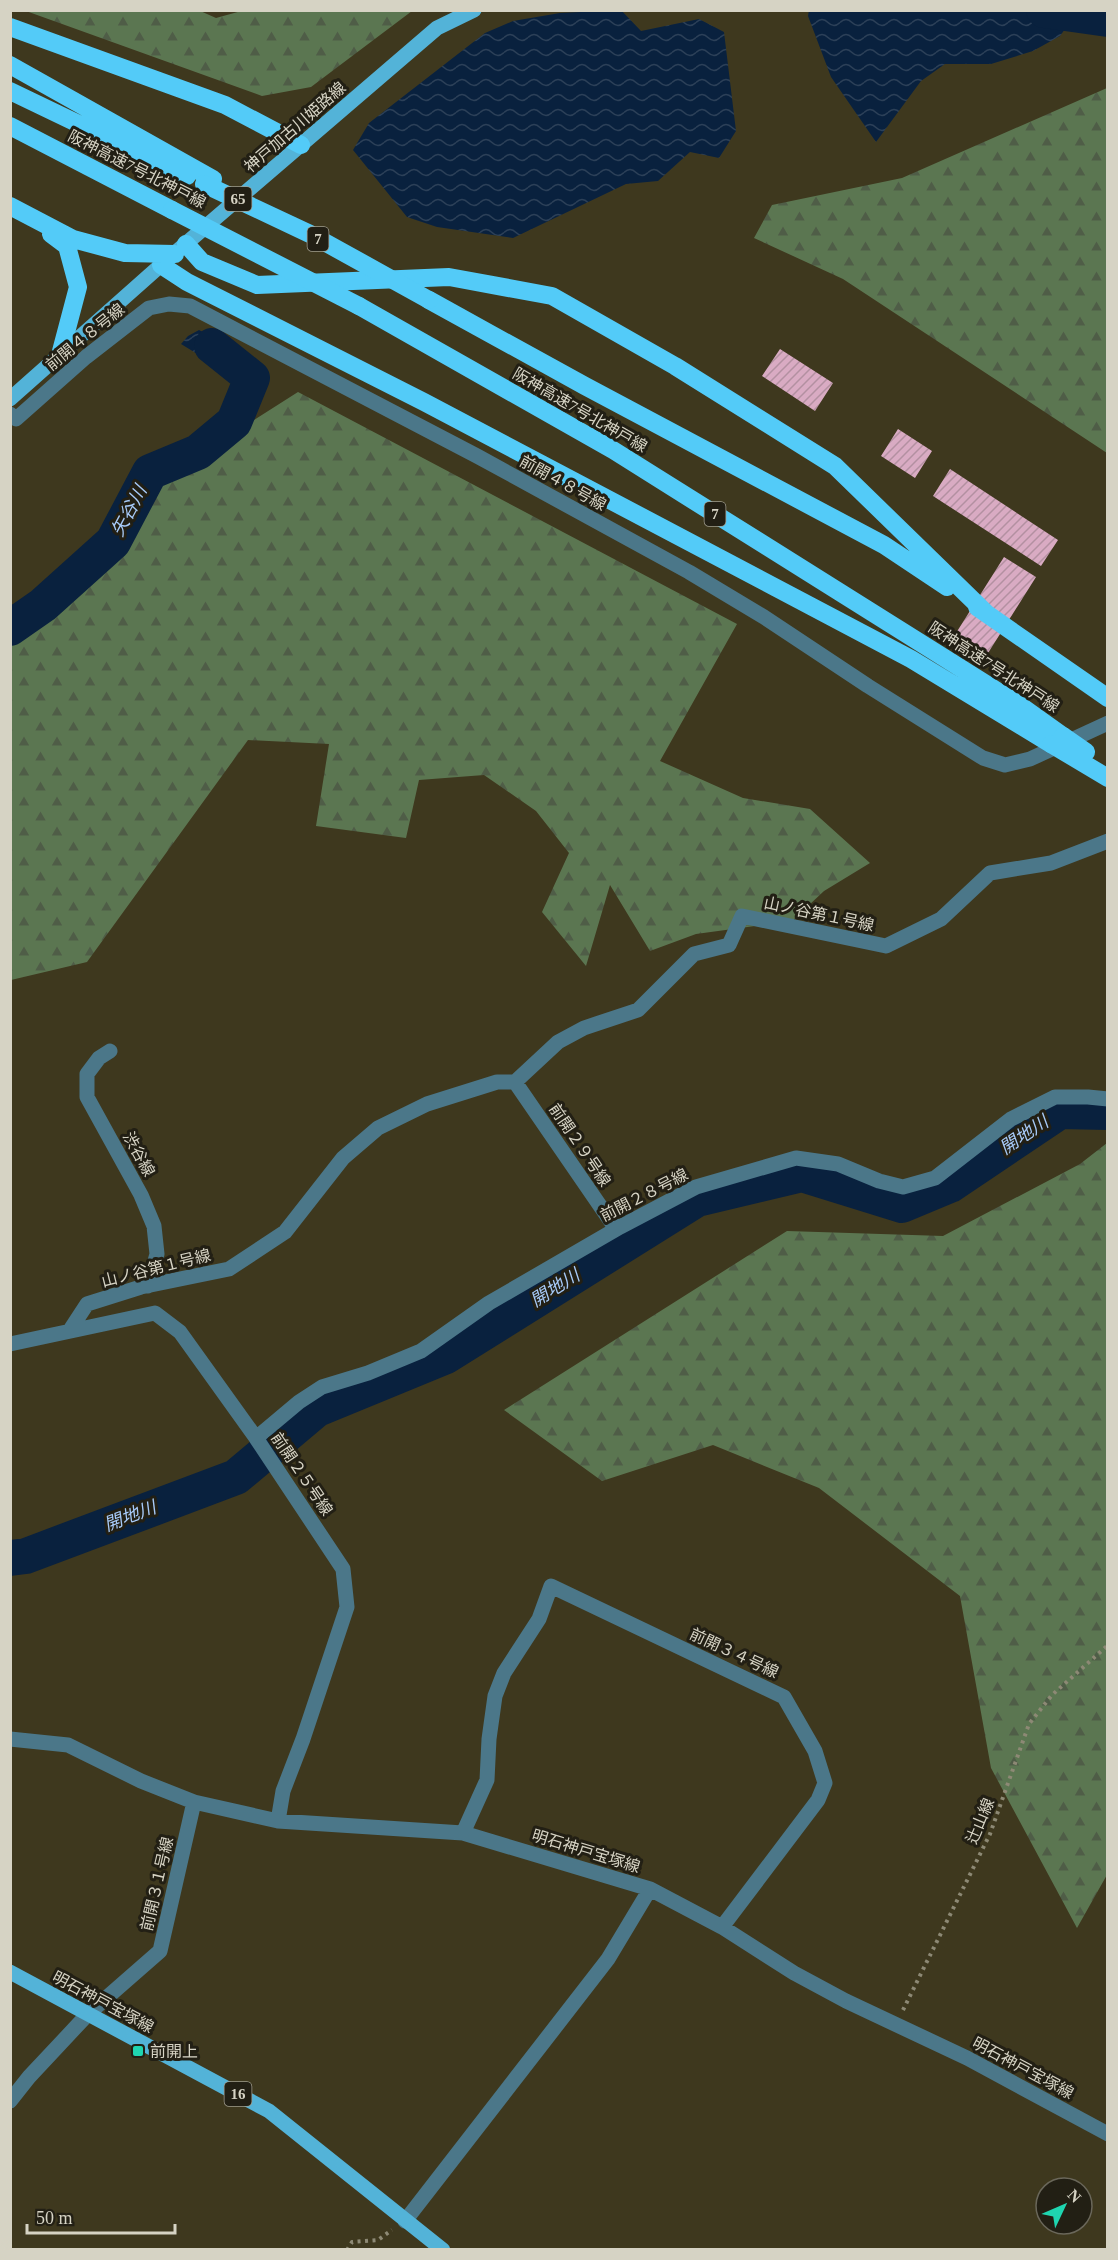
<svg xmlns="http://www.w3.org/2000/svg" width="1118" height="2260" viewBox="0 0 1118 2260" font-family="'Times New Roman','Noto Sans JP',serif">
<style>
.forest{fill:url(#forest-firs)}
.water{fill:url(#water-waves)}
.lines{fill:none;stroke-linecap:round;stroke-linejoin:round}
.river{stroke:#09213e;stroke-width:36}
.building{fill:url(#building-hatch)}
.path{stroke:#8d8975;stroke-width:4;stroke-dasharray:3 4.5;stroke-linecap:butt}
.minor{stroke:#4b7789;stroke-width:15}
.major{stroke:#53b3d8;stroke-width:15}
.highway{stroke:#53cbf8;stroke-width:18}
.highway-bridge{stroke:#53cbf8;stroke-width:18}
.poi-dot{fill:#1fd5b0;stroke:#221f14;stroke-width:2}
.labels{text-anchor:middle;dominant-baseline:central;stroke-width:6;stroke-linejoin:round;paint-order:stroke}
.shield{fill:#221f14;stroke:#a09d8f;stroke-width:1.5}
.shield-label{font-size:15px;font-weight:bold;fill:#d6d3c4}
.street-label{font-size:16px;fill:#d6d3c4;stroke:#221f14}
.poi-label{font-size:16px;fill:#d6d3c4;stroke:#221f14;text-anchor:start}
.water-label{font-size:18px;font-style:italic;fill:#a7caf8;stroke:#221f14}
</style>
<defs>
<pattern id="forest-firs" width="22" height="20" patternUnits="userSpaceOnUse" patternTransform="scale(1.5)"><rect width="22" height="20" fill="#5b7651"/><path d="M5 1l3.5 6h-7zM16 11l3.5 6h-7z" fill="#4f5d47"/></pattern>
<pattern id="water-waves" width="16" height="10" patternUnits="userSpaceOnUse" patternTransform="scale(1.5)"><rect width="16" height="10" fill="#09213e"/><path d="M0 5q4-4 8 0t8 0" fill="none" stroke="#2c4058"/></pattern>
<pattern id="building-hatch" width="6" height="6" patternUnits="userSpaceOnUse" patternTransform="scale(1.5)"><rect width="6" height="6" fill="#d9abc3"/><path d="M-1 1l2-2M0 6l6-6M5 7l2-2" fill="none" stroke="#b390a1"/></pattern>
</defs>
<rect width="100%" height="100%" fill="#3e381e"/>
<!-- forest -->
<path class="forest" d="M198 10 216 18 245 10 412 11 311 87 262 96 26 11Z
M1107 88V453L843 279 754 238 772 205 902 178Z
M298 392 737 624 660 761 743 798 810 809 870 863 824 891 792 921 696 934 650 951 610 885 586 966 542 912 569 853 536 811 484 775 419 780 406 838 316 826 329 744 248 740 87 962 11 980 10 632 165 477Z
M1107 1143 1108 1873 1077 1928 991 1768 960 1596 819 1488 713 1445 602 1481 504 1410 787 1231 943 1236 1080 1164Z"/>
<!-- water -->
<path class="water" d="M621 10 641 31 699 19 724 32 736 131 719 158 690 152 658 181 626 184 513 238 437 227 407 217 353 150 369 123 485 33 513 21 560 13Z
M809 10H1078V11L1060 36 1033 51 991 64H945L921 81 876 142 831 77 808 16Z
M199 330 241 352 243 382 181 344 188 336Z"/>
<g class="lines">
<!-- river -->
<path class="river" d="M1044 10 1108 19
M10 628 43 605 113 542 150 472 198 452 234 422 252 378 212 346
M10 1558 26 1556 236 1477 317 1409 446 1356 697 1199 802 1174 902 1205 950 1185 1060 1111 1108 1112"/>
</g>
<!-- building -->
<path class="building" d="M780 349 833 383 815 411 762 376Z
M898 429 932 451 915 478 881 456Z
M950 469 1058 540 1041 566 933 496Z
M1004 557 1036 577 983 661 951 641Z"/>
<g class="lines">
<!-- path -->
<path class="path" d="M903 2010 990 1834 1029 1724 1052 1695 1108 1645
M347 2250 352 2242 378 2240 392 2230"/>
<!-- minor -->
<path class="minor" d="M10 414 16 419 86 357 149 308 169 304 190 306 477 456 689 572 764 617 868 686 983 758 1005 765 1030 759 1108 723
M110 1051 99 1058 87 1074V1097L141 1195 154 1226 157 1254 148 1286
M515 1082 616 1229
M70 1330 87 1304 141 1287 229 1269 285 1232 343 1158 378 1128 427 1104 497 1082H515L558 1042 584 1028 638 1010 694 954 729 945 742 916 886 946 941 919 990 873 1051 863 1108 841
M10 1344 155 1313 180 1332 256 1438 343 1569 347 1607 303 1739 283 1791 278 1821
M256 1438 299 1402 322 1387 368 1373 421 1351 489 1303 620 1227 696 1187 796 1158 838 1164 879 1181 903 1187 935 1178 1011 1119 1055 1097H1088L1108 1099
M10 1739 68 1745 141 1781 194 1802 278 1821 463 1833 650 1889 722 1927 794 1973 846 2001 967 2058 1108 2134
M463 1833 487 1780 489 1739 495 1696 504 1673 539 1619 551 1586 784 1697 815 1751 825 1783 818 1800 722 1927
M10 2101 29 2077 88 2014 160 1951 194 1802
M405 2221 608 1959 650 1889"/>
<!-- major -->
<path class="major" d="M10 399 161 265 437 28 474 10
M10 1972 269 2111 443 2250"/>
<!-- highway -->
<path class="highway" d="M10 27 225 105 301 145
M10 65 213 179
M10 91 187 176
M10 126 172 210
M10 206 73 239 125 253 175 254
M51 234 67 246 78 287 60 355
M186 244 202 262 257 285 449 277 552 296 675 366 835 466 986 613
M161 265 187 282 424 402 911 659 1051 744
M429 300 585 386 884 545 947 587
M359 306 613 450 1021 706 1063 736
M977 607 1108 698"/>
<!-- highway-bridge -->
<path class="highway-bridge" d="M204 184 310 234 429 300
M172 210 359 306
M1063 736 1086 752
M1051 744 1108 778"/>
</g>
<!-- markers -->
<rect class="poi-dot" x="132" y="2045" width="12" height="12" rx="3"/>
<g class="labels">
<!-- shield labels -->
<g class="shield">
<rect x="224.5" y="187" width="27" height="24" rx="4.5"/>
<rect x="307.5" y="227" width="21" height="24" rx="4.5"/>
<rect x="704.5" y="502" width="21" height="24" rx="4.5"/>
<rect x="224.5" y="2082" width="27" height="24" rx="4.5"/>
</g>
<g class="shield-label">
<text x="238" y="199">65</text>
<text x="318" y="239">7</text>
<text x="715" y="514">7</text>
<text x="238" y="2094">16</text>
</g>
<!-- street labels -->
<g class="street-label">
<text transform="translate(295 127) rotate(-41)">神戸加古川姫路線</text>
<text transform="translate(137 169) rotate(27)">阪神高速7号北神戸線</text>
<text transform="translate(85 337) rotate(-39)">前開４８号線</text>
<text transform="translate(580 410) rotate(30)">阪神高速7号北神戸線</text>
<text transform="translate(563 483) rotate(29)">前開４８号線</text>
<text transform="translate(994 667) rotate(33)">阪神高速7号北神戸線</text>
<text transform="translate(819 914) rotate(12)">山ノ谷第１号線</text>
<text transform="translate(580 1145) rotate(56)">前開２９号線</text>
<text transform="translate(139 1154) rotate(61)">渋谷線</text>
<text transform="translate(644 1195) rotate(-27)">前開２８号線</text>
<text transform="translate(156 1268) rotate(-14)">山ノ谷第１号線</text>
<text transform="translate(302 1474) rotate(56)">前開２５号線</text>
<text transform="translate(734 1653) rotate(25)">前開３４号線</text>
<text transform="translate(980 1821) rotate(-67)">辻山線</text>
<text transform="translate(586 1851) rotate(17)">明石神戸宝塚線</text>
<text transform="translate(157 1884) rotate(-77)">前開３１号線</text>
<text transform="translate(103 2002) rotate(28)">明石神戸宝塚線</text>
<text transform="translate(1023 2068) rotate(28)">明石神戸宝塚線</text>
</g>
<!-- poi labels -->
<g class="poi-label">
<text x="150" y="2051">前開上</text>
</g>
<!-- water labels -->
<g class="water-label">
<text transform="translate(129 511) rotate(-62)">矢谷川</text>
<text transform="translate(1024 1135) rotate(-34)">開地川</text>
<text transform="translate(555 1288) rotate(-32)">開地川</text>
<text transform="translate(130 1516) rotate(-21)">開地川</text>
</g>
</g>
<!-- border -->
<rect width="1118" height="2260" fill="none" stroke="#d6d3c4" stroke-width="24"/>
<!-- north arrow -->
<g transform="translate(1064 2206) rotate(46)"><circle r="28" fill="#221f14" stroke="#6a675a" stroke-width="1.5"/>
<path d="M0-4.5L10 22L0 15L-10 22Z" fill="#1fd5b0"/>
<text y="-9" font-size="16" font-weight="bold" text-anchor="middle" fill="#d6d3c4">N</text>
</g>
<!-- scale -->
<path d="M27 2224v9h148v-9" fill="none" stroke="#d6d3c4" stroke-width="3"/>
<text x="36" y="2224" font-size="18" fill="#d6d3c4" stroke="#221f14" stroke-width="4.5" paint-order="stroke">50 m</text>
</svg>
